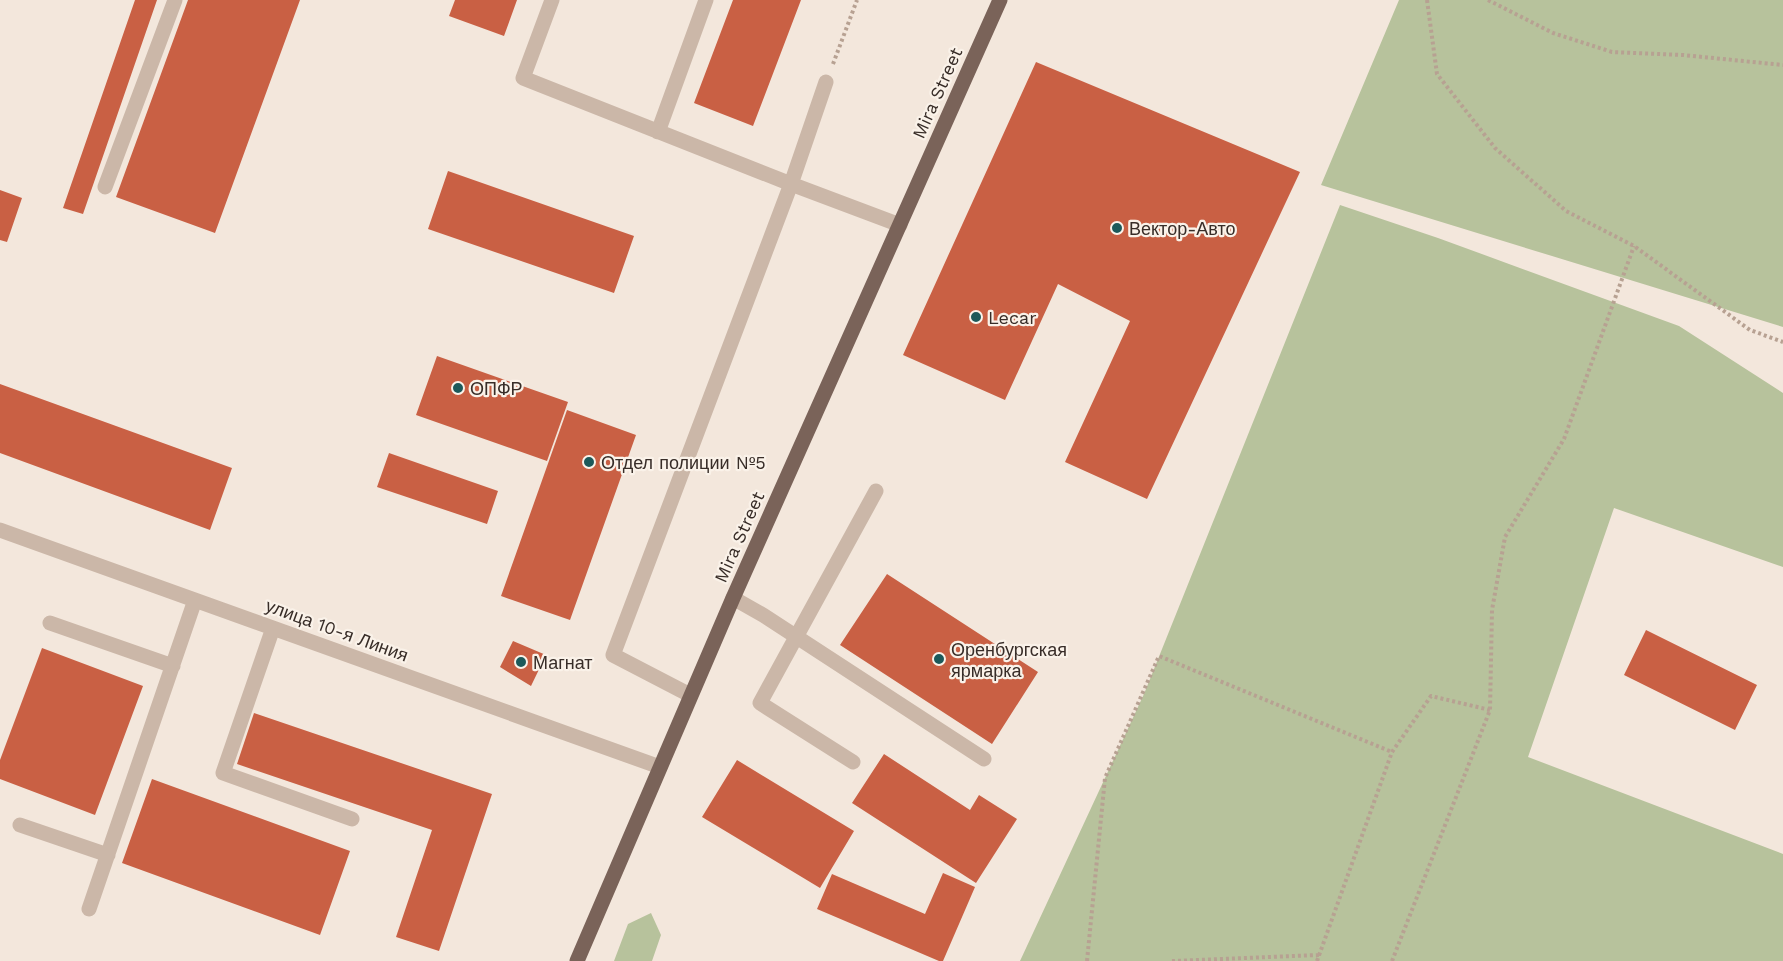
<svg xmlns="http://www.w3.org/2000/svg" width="1783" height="961" viewBox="0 0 1783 961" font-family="'Work Sans',sans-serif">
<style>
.green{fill:#b7c29c}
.building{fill:#c96044}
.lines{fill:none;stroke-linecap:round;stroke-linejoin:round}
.path{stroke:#b7a192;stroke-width:4;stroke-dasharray:3 3;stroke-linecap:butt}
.minor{stroke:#cbb7a8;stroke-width:15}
.major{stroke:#7a6359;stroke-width:15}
.poi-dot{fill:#1c595a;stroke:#faf2e9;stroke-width:2}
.labels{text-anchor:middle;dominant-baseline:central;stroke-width:4.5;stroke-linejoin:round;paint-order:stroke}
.street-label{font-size:18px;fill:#382d28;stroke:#faf2e9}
.poi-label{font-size:18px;fill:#382d28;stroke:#faf2e9;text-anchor:start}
</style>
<rect width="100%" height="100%" fill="#f3e7dc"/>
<!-- green -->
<path class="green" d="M1399 0H1783V327L1321 185Z
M1340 205 1438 238 1679 326 1783 393V567L1614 508 1528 757 1783 854V961H1020L1144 694Z
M651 913 661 935 652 961H614L628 924Z"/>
<!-- building -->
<path class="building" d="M135 0H157L83 214 63 208Z
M188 0H300L215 233 116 197Z
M455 0H517L504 36 449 16Z
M733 0H801L753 126 694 103Z
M1036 62 1300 172 1147 499 1065 462 1130 321 1058 284 1005 400 903 355Z
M448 171 634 236 614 293 428 229Z
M0 190 22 198 7 242 0 240Z
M437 356 568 402 547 461 416 415Z
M0 384 232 468 210 530 0 453Z
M567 410 636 435 570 620 501 596Z
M389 453 498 491 487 524 377 487Z
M887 574 1038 672 992 744 840 645Z
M1646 630 1757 685 1735 730 1624 675Z
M513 641 546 655 531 686 500 667Z
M42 648 143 686 95 815 0 779V760Z
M254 713 492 794 439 951 396 937 432 830 237 764Z
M884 754 970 810 979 795 1017 819 976 883 852 803Z
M737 760 854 831 820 888 702 817Z
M152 779 350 851 320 935 122 863Z
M943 873 975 887 943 961H939L817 909 832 874 925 914Z"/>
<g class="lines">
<!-- path -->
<path class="path" d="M1427 0 1437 74 1495 148 1566 211 1634 246 1750 330 1783 342
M1488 0 1553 33 1612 52 1683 55 1783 65
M833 64 857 0
M1087 961 1105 778 1159 656 1392 752
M1172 961 1319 955
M1317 961 1392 752 1431 696 1490 710
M1392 961 1490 710 1492 610 1505 537 1564 439 1634 246"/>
<!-- minor -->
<path class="minor" d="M552 0 523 78 791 184 900 225
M658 132 706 0
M105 187 175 0
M0 530 660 767
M733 598 763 615 984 759
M50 623 173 666
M273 628 223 773 352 819
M690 695 613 655 791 184 826 82
M853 762 760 703 876 491
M20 825 108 855
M89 909 195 600"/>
<!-- major -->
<path class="major" d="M577 961 733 598 1000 0"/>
</g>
<!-- markers -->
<g class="poi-dot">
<circle cx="1117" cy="228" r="6"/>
<circle cx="976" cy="317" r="6"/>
<circle cx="458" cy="388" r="6"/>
<circle cx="589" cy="462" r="6"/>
<circle cx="939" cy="659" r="6"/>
<circle cx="521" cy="662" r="6"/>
</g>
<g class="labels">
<!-- street labels -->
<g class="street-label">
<text transform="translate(937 93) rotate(-66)">Mira Street</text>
<text transform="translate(739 537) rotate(-66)">Mira Street</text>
<text transform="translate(337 630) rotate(20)">улица 10-я Линия</text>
</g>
<!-- poi labels -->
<g class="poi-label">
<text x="1129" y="228">Вектор-Авто</text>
<text x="988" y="317">Lecar</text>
<text x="470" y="388">ОПФР</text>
<text x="601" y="462">Отдел полиции №5</text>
<text x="951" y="649">Оренбургская<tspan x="951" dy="21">ярмарка</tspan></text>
<text x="533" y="662">Магнат</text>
</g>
</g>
</svg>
